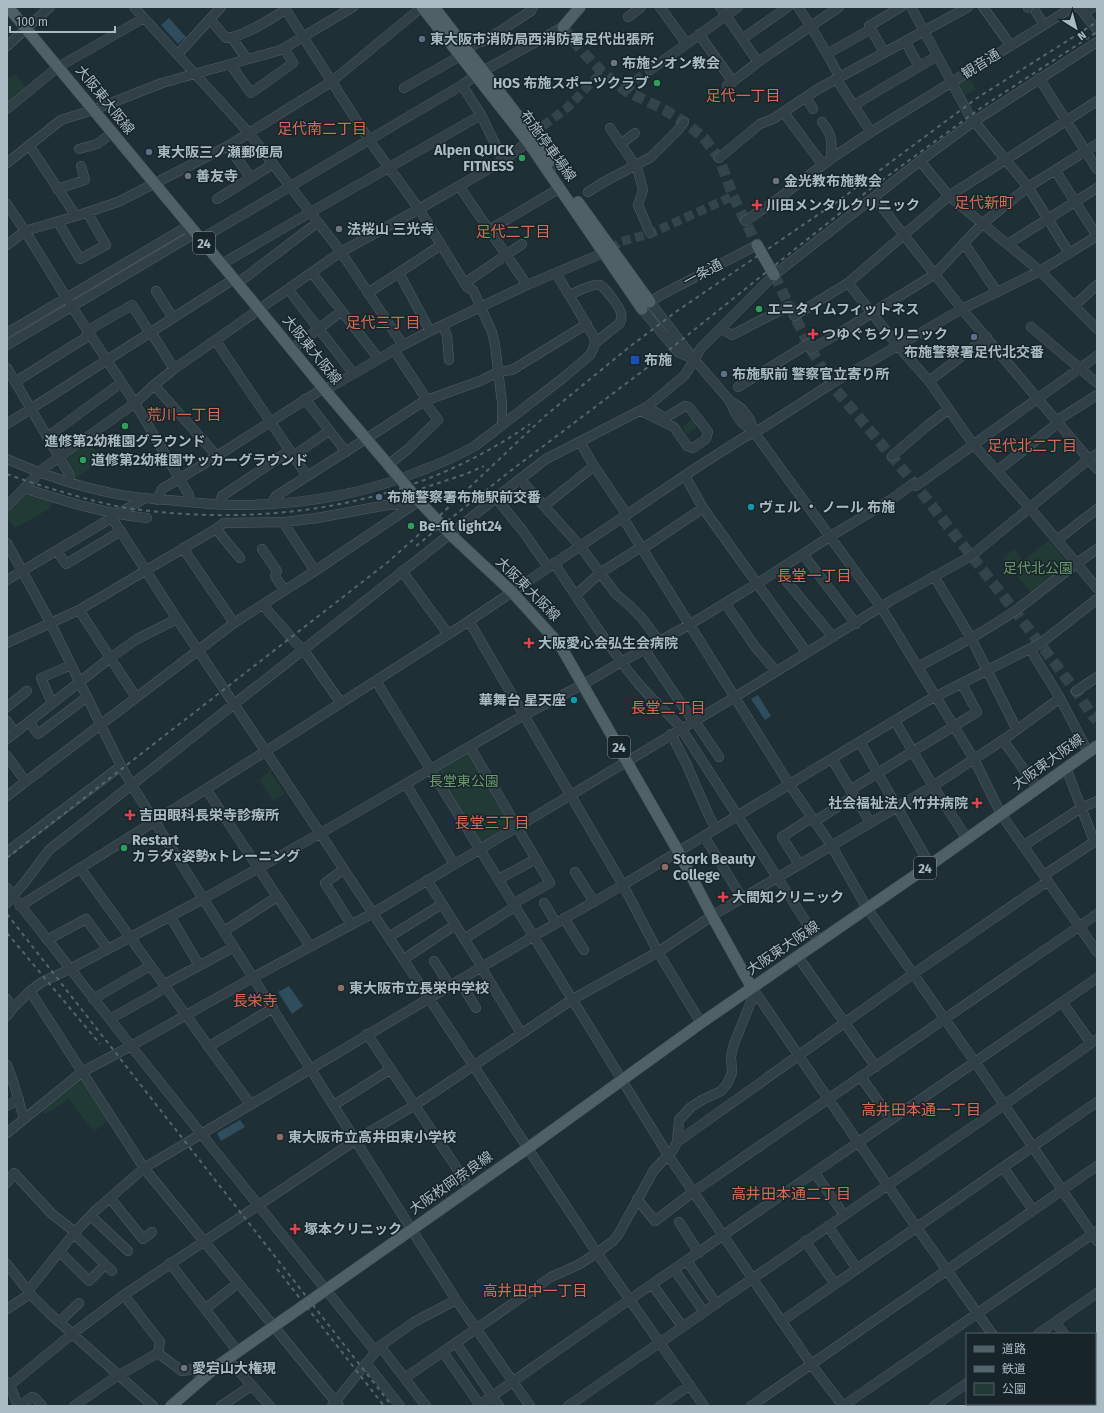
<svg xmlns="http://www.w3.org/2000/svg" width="1104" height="1413" viewBox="0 0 1104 1413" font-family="'Fira Sans','Noto Sans JP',sans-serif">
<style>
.green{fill:#213a35}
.water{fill:#2f4d5d}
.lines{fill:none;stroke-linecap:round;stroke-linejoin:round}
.minor-tunnel{stroke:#33444b;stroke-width:9;stroke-dasharray:9 4.5;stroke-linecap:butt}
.major-tunnel{stroke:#33444b;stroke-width:11;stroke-dasharray:11 5.5;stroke-linecap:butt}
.minor-casing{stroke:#4f5e65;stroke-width:10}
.major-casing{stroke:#3e4c53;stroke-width:12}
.minor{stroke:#314047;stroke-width:9}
.major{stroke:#4f6067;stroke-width:11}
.rail{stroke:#53656f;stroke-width:2;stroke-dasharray:4 4;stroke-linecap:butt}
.service-dot{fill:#5c6f8a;stroke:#17252b;stroke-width:1.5}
.worship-dot{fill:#6b7280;stroke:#17252b;stroke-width:1.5}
.leisure-dot{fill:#2e9e5b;stroke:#17252b;stroke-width:1.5}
.health-dot{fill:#e0444e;stroke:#17252b;stroke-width:1.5}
.transit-dot{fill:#1a4fb4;stroke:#17252b;stroke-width:1.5}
.culture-dot{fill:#0f9aa8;stroke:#17252b;stroke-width:1.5}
.education-dot{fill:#8d6e63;stroke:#17252b;stroke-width:1.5}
.labels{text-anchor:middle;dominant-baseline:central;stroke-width:3;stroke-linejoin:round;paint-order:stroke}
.shield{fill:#17252b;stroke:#7f8e96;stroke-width:1}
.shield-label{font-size:13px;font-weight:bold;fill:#abbbc4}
.poi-label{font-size:14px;font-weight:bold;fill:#abbbc4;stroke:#17252b;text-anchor:start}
.street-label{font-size:14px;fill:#abbbc4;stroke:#17252b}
.park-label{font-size:14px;fill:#6b9a6a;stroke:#17252b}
.neighbourhood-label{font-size:15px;fill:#d86b53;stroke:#17252b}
</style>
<rect width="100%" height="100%" fill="#1e2f36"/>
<!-- green -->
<path class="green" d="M15 74 28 89 7 106V78L8 79Z
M968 76 976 89 963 97 955 85Z
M692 415 699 426 687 434 683 427 691 420Z
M90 443 102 460 76 478 64 461Z
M25 491 52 500 51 508 15 528 7 517V507Z
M1049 540 1068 563 1031 593 1003 558 1014 549 1023 560Z
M470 751 513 825 481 845 435 771Z
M273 768 274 770 271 773 285 793 273 801 259 780Z
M79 1079 81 1080 108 1121 94 1132 69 1099 45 1115 41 1109Z"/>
<!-- water -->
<path class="water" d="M169 18 186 37 178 44 161 25Z
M758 695 771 716 765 720 751 699Z
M289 986 303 1006 292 1014 278 992Z
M240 1120 245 1127 221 1141 217 1133Z"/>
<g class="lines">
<!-- minor-tunnel -->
<path class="minor-tunnel" d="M626 91 637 79 650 70
M532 134 567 108 602 72
M611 249 620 242 652 233 733 196"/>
<!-- major-tunnel -->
<path class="major-tunnel" d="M563 27 584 53 602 72 626 91 665 110 687 124 704 138 719 158 733 196 757 245
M774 275 811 349 831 384 914 483 1015 611 1076 691 1092 715 1097 720"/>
<!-- minor casing -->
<g class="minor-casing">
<path id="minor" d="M134 7 249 133 341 252 403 345
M284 7 369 140 419 209 467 287 473 290 492 332 495 345 502 403V425
M660 7 686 43
M720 7 758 62
M798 7C814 30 827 53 840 78L837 80 871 132
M911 7 973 122
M983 7 1011 46
M1028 7V8
M1079 7 1097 30
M1036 12 1044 25
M1084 13 1093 7
M628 17 641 7
M210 19 226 38C243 37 271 19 285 10
M699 34 733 82
M232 38 247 59
M742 39 788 7
M905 41 919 66
M7 46 50 7
M467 50 478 42 485 41 531 11 533 7
M884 52 869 26 901 7
M178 54 221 7
M827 54 871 29
M230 64 251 93 293 63 284 48
M650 70 738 7
M1039 78 1097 169
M462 85 481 115 503 160
M727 86 758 62 839 7
M404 88 460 56
M806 97 813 109
M854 105 937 56
M7 109 58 67 144 18
M784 113 823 165
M974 121 1028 187 1069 253
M822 122C833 136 832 142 831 158
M610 128 635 165
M621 144 635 133
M29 145 76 216
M228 146 251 178
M79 149 97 144 112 133
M719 158 760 124 773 119 818 89 968 7
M920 161 949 196 1040 271 1097 329
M7 163 61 120 93 110 162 83 281 50 353 7
M636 164 643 190 638 205 650 233
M553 166 561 161
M1055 170 1097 236
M459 186 527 285
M57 189 85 180 81 166
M588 192 602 183 651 157 678 130 684 122
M874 197 962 309 1097 469
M217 199 273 164
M7 204 25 231 72 307 135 403 189 495V502
M745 221 775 201 832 158 871 132 1073 7
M58 222 80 259 106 245 87 212
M489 230 560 188
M201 239 462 85 483 71 563 27
M964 243 997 292
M1008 244 1097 188
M7 245 25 231 76 216 118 202 228 146 331 82 422 7
M757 245 661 295 650 302 694 359 730 401 742 409 750 420 754 432 881 607 974 759 1001 814 1097 952
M222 264 311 212 481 115
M312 273 379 359
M399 273 430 331
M238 283 318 222
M465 283 522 244
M848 283 898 346 929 381 973 444 1030 508 1097 588
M288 289 353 373
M156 291 173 318
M368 293 441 245
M570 295C576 292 594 283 600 285 605 287 620 308 621 313 622 317 621 320 620 323L595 343
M1074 306 1097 285
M642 309 678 352 693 359
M794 316 848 283 949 196 1097 101
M443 326 447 336 449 360
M1031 327 1097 383
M87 331 132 305 150 333
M725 331 732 335 789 306
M151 332 174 369
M7 333 183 229H192L189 237 7 345
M216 341 307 476
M292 349 342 311
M811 349 843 331 935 274 982 224 1028 187 1097 144
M394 350 427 400
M7 368 69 474 70 481
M929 381 987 337
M15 382 90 335
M154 385 217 456
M738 387 808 344
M305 399 346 452
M730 401C736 416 740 423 754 432
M641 411 674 427 687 446 693 448 706 439 708 432 689 407 685 406 665 418 647 407
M1056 421 1097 395
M7 424 234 279
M47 437 121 383
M580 442 594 466 627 515
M293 456 329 431
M892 456 927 426 949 409
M7 459C39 473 73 485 107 492 131 498 155 499 179 501 198 503 218 505 237 505 299 505 362 495 420 471 439 464 457 456 475 446L563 378 590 355 593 349 595 343 594 337 556 273
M393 461 408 449 438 420 424 401
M997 471 1058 423
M685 476 703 508 807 653
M520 479 580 546 616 594 629 605 641 617 659 641
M916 486 1097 356
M24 488C64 501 105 514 147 518
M496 498 522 530 548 567
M157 500 162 489 217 456 319 391 334 385 403 345 430 331 527 285 608 251
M220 504 222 496 289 451
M271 504 276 496 372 435 424 401 480 381 498 372 512 370 587 324
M7 506 44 468 135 403 154 385 174 369 341 252 419 209 504 160 528 142 530 137
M544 506 594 466
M112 518 177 619 277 768 597 1253 704 1406
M623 518 789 784 831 845 867 908 975 1062 1097 1241
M283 522 315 571
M216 529 240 558
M1057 540 1097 509
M7 543 50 622 121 766 131 784 456 1300 530 1406
M183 548 234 623
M262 549 277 571 275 576 284 590
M642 549 703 508
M57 551 66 564 121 531
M803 554 856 624
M554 563C581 603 606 644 637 682 650 698 667 712 681 728L819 942
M402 571 448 634
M778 571 833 637
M934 576 971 638 1017 730
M7 580 145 498
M576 595 600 573 641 547
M725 603 756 648 776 671
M263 605 296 643 303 649 341 703
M79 610 136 697
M469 621 623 885 658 952 701 1023
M7 643 79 610 216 529 224 523 285 522 317 518 387 505 414 504
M644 649 693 721
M1030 649 1060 698 1088 752
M918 667C951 649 985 632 1016 610 1043 590 1069 568 1097 549
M376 681 622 1080 668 1155 811 1364 843 1406
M1076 691 1097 677
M52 703 41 678 71 665
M7 707 27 691
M694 720 719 757
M7 721 15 733
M895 721 933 786 967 839
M29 722 38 734 87 697
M671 734 686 763 709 816 716 829
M7 739 110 658 137 639 177 619
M1003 740 1037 788
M860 742 930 865
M470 747 550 883 514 903
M7 756 26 782
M832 759 870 822
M1066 768 1094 841
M406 784 454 864
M206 789 310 946
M850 790 977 712 962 684
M7 796 234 623 315 571 419 501
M814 822 854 796
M704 836 742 898
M1023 846 1081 808 1097 801
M7 852 121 766
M799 864 782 837 811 818
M80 868C137 946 193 1026 251 1105
M344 869 325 883 351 924
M575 872 594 902
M1044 875 1097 840
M499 879 536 859
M427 880 482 967
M7 888 131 1046 375 1351
M7 903 25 882 49 850 520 479 546 459 647 407 685 375 701 348 774 275 920 161 973 122 1097 42
M544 903 556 923
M20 906 244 765 469 621 699 466 743 438 764 427 831 384 962 309 1040 271 1097 236
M170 916 199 965
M564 918 584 950
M224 931 277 897
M389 937 442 904
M464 939 516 906
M47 940 86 919 108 949
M798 957 876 1067
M404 959 455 925
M434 961 450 986
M481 967 521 1033
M459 980 476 1008
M163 985 234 947
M753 989 917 1228 992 1334
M30 991 144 1168 339 1406
M7 999 13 1008
M93 999 150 966
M1062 1002 1091 1043
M7 1016 13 1008 30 991 42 982 70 969 203 899 321 833 524 715 584 684 621 662 689 625 758 583 831 536 892 499 914 483
M110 1019 165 988
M367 1034 470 1188
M208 1047 273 1008
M7 1065 14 1084 24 1119
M861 1077 891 1119
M334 1105 391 1069
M7 1106 19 1099
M7 1133 82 1072 131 1046 254 977 373 913 735 697 892 600 971 556 1089 459 1097 454
M677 1142 913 974 1048 881
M1003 1167 1033 1210
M815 1173 844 1215
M7 1183 14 1173 52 1214 75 1232
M110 1198 143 1239 152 1232
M637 1199 655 1221 693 1192 1097 914
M91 1216 128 1251
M679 1222 699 1253
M828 1226 857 1269
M74 1234 112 1271
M805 1241 835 1284
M60 1252 89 1281 105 1265
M687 1261 716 1303
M170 1263 238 1352
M7 1264 33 1297 48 1312 153 1406
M674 1269 704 1312
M652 1284 682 1326
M28 1291 75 1232 96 1210 144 1168 534 936 623 885 927 701 1041 643 1097 599
M7 1309 30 1294
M205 1309 238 1283
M782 1321 1097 1102
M59 1322 79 1303
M1055 1322 1064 1334
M1038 1334 1097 1293
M456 1343 499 1406
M380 1346 426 1406
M443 1352 480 1405
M158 1353 182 1371 194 1369 202 1379
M1095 1357 1097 1356
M228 1359 270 1406
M366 1363 400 1406
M405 1378 551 1277 578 1265 597 1253 613 1241 618 1235 654 1170 673 1150 677 1142 679 1120 691 1107 702 1100 721 1091 727 1084 732 1073 731 1056 734 1044 752 999V988
M7 1382 10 1385 18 1406
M10 1385 72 1334 124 1295 356 1140 415 1105 573 999 658 952 712 916 933 786 1003 740 1060 698
M1040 1404 1041 1406
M19 1406 32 1397 35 1398 42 1406
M74 1406 114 1378 158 1353 160 1342 124 1295
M221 1406 251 1386
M332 1406 380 1346 414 1322 456 1300
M478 1406 629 1300 1097 978
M568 1406 1004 1105 1097 1039
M660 1406 690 1385
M751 1406 1097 1166
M843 1406 1097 1231
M934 1406 967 1383"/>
</g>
<!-- major casing -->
<g class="major-casing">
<path id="major" d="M8 7 253 302 324 389 419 501 450 534 512 592 560 645 678 851 712 916 752 988
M422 7 528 142 642 309
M434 7 532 134 551 161
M563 27 580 7
M578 202 650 302
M757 245 774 275
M171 1406 216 1367 273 1327 528 1148 701 1023 930 865 1097 746"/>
</g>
<!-- minor -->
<use href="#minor" class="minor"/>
<!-- major -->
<use href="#major" class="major"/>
<!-- rail -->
<path class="rail" d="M7 474C34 484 62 492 91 500 100 502 110 505 120 507 262 529 411 508 530 424
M399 496 466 474 484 466
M416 546 509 472 644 370 874 186 982 107 1097 32
M7 858 388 562 434 521 545 416 628 348 677 311 841 199 977 98 1097 22
M7 914 392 1406
M7 933 100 1044
M277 1269 384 1406"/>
</g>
<!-- markers -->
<g class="service-dot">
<circle cx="422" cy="39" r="4"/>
<circle cx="149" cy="152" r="4"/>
<circle cx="974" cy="337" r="4"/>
<circle cx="724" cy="374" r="4"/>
<circle cx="379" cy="497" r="4"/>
</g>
<g class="worship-dot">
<circle cx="614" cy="63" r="4"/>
<circle cx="188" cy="176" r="4"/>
<circle cx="776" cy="181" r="4"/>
<circle cx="339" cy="229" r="4"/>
<circle cx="184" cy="1368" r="4"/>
</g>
<g class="leisure-dot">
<circle cx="657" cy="83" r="4"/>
<circle cx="522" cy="158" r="4"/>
<circle cx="759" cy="309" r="4"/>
<circle cx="125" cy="426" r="4"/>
<circle cx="83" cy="460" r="4"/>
<circle cx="411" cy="526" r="4"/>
<circle cx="124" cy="848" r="4"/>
</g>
<g class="health-dot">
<path d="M755 199h4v4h4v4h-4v4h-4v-4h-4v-4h4z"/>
<path d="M811 328h4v4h4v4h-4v4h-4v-4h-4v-4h4z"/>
<path d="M527 637h4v4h4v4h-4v4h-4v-4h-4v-4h4z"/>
<path d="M975 797h4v4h4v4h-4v4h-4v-4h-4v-4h4z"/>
<path d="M128 809h4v4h4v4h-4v4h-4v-4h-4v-4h4z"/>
<path d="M721 891h4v4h4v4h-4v4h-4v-4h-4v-4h4z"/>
<path d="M293 1223h4v4h4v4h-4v4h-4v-4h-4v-4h4z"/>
</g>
<rect class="transit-dot" x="630" y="355" width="10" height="10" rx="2"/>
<g class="culture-dot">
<circle cx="751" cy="507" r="4"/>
<circle cx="574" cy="700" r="4"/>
</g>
<g class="education-dot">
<circle cx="665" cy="867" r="4"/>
<circle cx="341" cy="988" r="4"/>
<circle cx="280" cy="1137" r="4"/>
</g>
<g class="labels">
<!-- shield labels -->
<g class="shield">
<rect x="193" y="232" width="22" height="22" rx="3"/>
<rect x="608" y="736" width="22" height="22" rx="3"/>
<rect x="914" y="857" width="22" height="22" rx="3"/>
</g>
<g class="shield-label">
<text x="204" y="243">24</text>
<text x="619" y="747">24</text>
<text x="925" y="868">24</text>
</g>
<!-- poi labels -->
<g class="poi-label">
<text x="430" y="39">東大阪市消防局西消防署足代出張所</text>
<text x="622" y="63">布施シオン教会</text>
<text x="649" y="83" text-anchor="end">HOS 布施スポーツクラブ</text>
<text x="514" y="150" text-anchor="end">Alpen QUICK<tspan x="514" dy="16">FITNESS</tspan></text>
<text x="157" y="152">東大阪三ノ瀬郵便局</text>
<text x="196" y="176">善友寺</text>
<text x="784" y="181">金光教布施教会</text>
<text x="766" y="205">川田メンタルクリニック</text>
<text x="347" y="229">法桜山 三光寺</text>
<text x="767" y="309">エニタイムフィットネス</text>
<text x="822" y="334">つゆぐちクリニック</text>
<text x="974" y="352" text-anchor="middle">布施警察署足代北交番</text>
<text x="644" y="360">布施</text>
<text x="732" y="374">布施駅前 警察官立寄り所</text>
<text x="125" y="441" text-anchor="middle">進修第2幼稚園グラウンド</text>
<text x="91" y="460">道修第2幼稚園サッカーグラウンド</text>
<text x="387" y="497">布施警察署布施駅前交番</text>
<text x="759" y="507">ヴェル ・ ノール 布施</text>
<text x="419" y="526">Be-fit light24</text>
<text x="538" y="643">大阪愛心会弘生会病院</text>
<text x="566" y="700" text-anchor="end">華舞台 星天座</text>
<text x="968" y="803" text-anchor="end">社会福祉法人竹井病院</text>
<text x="139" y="815">吉田眼科長栄寺診療所</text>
<text x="132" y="840">Restart<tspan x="132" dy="16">カラダx姿勢xトレーニング</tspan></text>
<text x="673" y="859">Stork Beauty<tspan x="673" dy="16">College</tspan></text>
<text x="732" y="897">大間知クリニック</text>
<text x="349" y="988">東大阪市立長栄中学校</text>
<text x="288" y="1137">東大阪市立高井田東小学校</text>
<text x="304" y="1229">塚本クリニック</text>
<text x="192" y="1368">愛宕山大権現</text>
</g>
<!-- street labels -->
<g class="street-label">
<text transform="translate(981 64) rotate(-32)">観音通</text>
<text transform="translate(105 100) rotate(51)">大阪東大阪線</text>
<text transform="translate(548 146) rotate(54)">布施停車場線</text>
<text transform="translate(703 273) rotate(-28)">一条通</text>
<text transform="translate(312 350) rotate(51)">大阪東大阪線</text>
<text transform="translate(528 589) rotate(45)">大阪東大阪線</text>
<text transform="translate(1048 762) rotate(-36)">大阪東大阪線</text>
<text transform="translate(783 948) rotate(-34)">大阪東大阪線</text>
<text transform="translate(451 1183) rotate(-35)">大阪枚岡奈良線</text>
</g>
<!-- park labels -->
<g class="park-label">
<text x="1038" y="568">足代北公園</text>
<text x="464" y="781">長堂東公園</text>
</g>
<!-- neighbourhood labels -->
<g class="neighbourhood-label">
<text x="743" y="96">足代一丁目</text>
<text x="322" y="129">足代南二丁目</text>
<text x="984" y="203">足代新町</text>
<text x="513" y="232">足代二丁目</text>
<text x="383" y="323">足代三丁目</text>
<text x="184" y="415">荒川一丁目</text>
<text x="1032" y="446">足代北二丁目</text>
<text x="814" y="576">長堂一丁目</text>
<text x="668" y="708">長堂二丁目</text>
<text x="492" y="823">長堂三丁目</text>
<text x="255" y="1001">長栄寺</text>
<text x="921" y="1110">高井田本通一丁目</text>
<text x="791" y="1194">高井田本通二丁目</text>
<text x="535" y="1291">高井田中一丁目</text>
</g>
</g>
<!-- border -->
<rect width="1104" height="1413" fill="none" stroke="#abbbc4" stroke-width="16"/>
<!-- legend -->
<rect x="966" y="1333" width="130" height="72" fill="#17252b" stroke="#526168"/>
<rect x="974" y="1346" width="20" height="6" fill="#4f6067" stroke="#526168"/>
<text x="1002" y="1353" font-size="12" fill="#abbbc4">道路</text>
<rect x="974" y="1366" width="20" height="6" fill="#53656f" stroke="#526168"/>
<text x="1002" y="1373" font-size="12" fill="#abbbc4">鉄道</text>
<rect x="974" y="1383" width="20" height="12" fill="#213a35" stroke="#526168"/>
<text x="1002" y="1393" font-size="12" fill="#abbbc4">公園</text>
<!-- north arrow -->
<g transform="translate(1076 28) rotate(143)" stroke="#17252b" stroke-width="3" paint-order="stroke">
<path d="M0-3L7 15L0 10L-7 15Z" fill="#abbbc4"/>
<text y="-6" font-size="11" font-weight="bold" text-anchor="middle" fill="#abbbc4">N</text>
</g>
<!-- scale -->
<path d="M10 26v6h105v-6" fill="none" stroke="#abbbc4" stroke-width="2"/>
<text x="16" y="26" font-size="12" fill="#abbbc4" stroke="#17252b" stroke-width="3" paint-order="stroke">100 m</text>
</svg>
